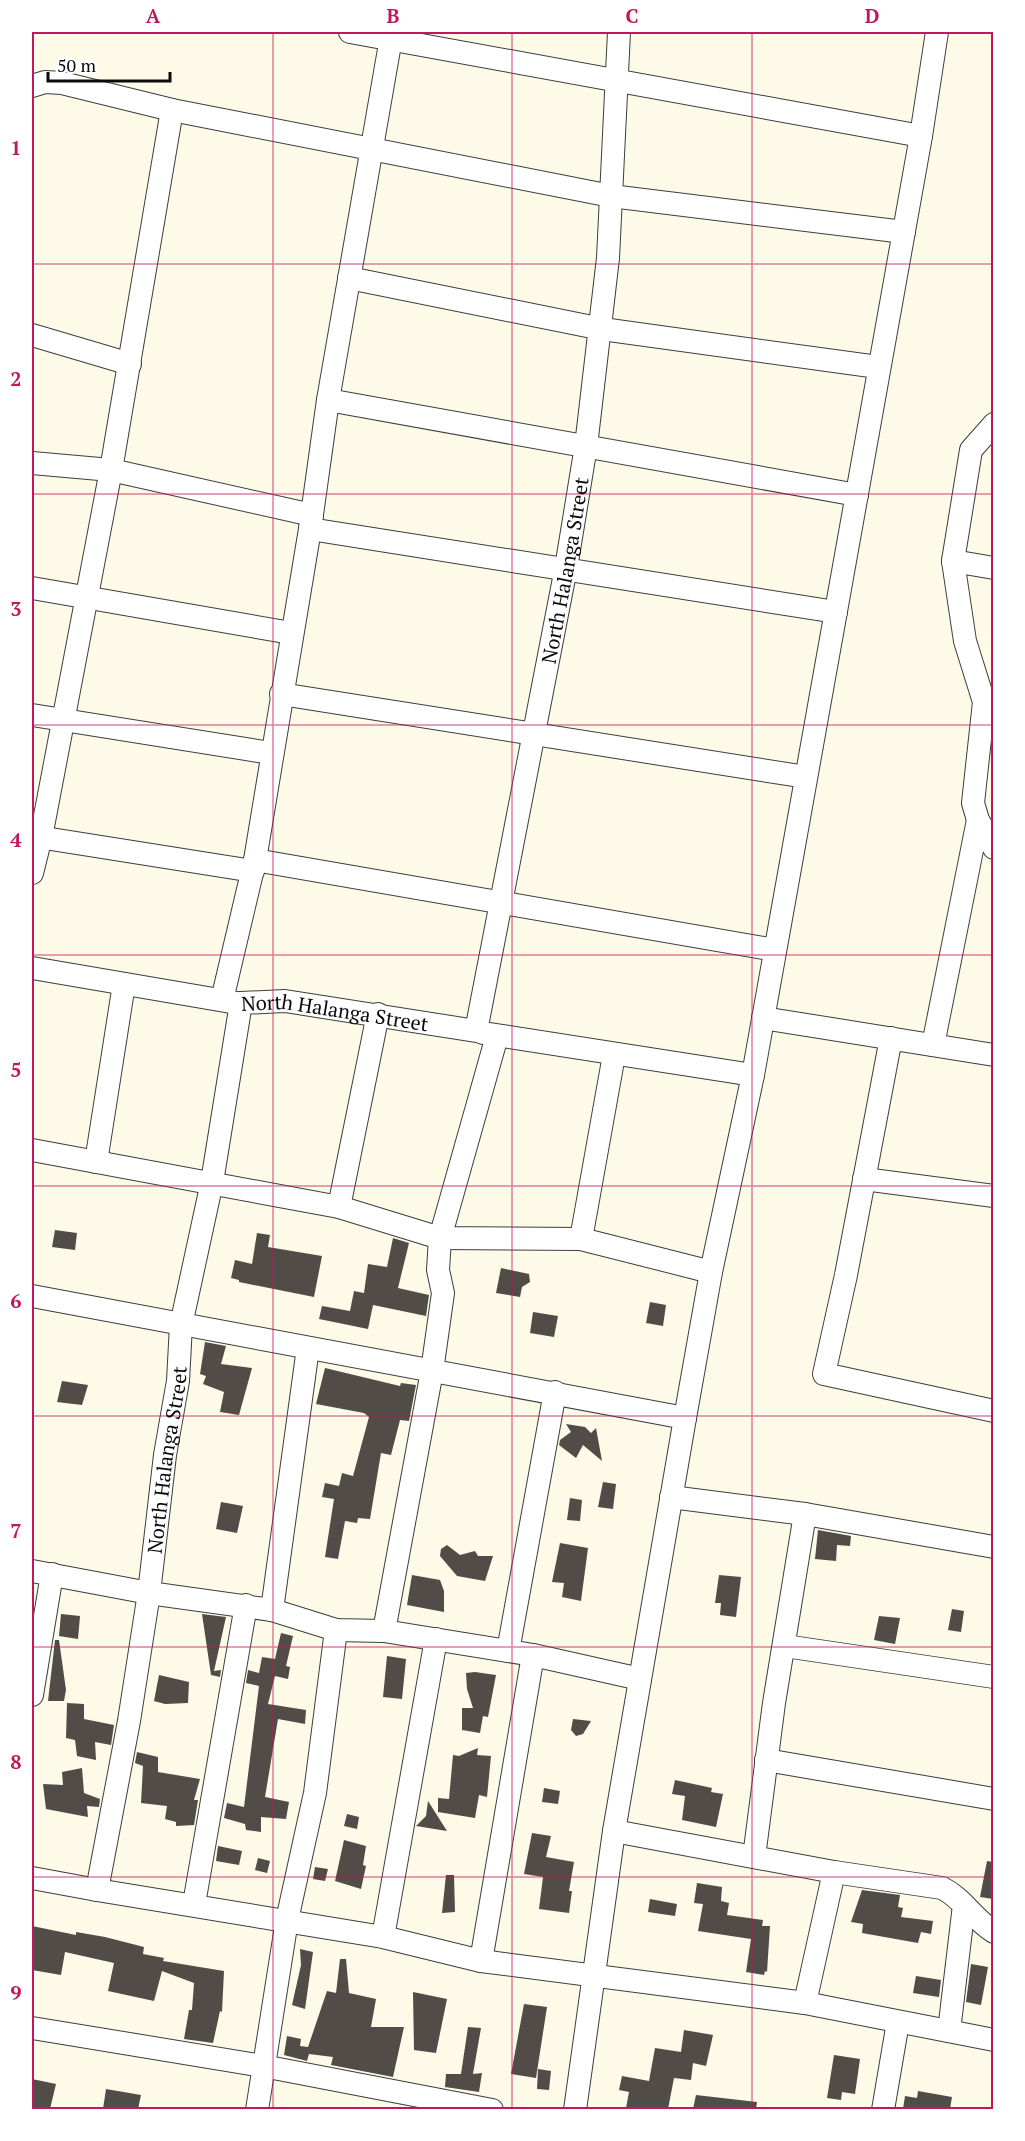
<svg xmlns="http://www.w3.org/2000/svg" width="1025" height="2141" viewBox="0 0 1025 2141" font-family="'PT Serif',serif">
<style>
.building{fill:#514c47}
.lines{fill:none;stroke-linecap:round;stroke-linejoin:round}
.minor-casing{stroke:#3d3d3d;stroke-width:24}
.minor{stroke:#fff;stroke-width:22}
.grid{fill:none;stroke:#c2185b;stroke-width:1.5;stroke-opacity:0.55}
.labels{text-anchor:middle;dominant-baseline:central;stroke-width:6;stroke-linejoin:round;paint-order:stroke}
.street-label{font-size:20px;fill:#0a0a0a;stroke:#fff}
.neatline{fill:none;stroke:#c2185b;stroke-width:2}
.grid-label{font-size:20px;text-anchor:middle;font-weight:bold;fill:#c2185b}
</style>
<rect width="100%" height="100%" fill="#fdfae8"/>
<!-- building -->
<path class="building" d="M55 1230 77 1233 75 1250 52 1247Z
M257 1233 270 1235 268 1247 322 1256 314 1297 239 1282V1280L231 1278 235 1260 252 1264Z
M393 1238 409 1243 398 1288 429 1295 426 1316 373 1305 368 1329 319 1319 322 1306 350 1311 354 1291 364 1293 368 1264 387 1267Z
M501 1268 529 1274 530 1282 522 1287 520 1297 496 1293Z
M650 1302 666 1305 663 1326 646 1323Z
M533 1312 558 1316 554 1337 530 1333Z
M205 1342 226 1346 221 1364 252 1368 239 1415 220 1412 224 1392 203 1384 206 1376 200 1374Z
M325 1368 400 1386 401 1383 416 1385 409 1421 400 1420 391 1455 381 1453 370 1519 358 1518 357 1523 345 1521 338 1559 325 1557 334 1499 322 1497 325 1483 339 1486 342 1473 353 1476 369 1417 364 1413 316 1404Z
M62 1381 88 1385 82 1405 57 1402Z
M566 1424 585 1427 591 1433 596 1428 602 1461 583 1445 576 1458 559 1445 560 1440 571 1432Z
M603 1482 616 1484 613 1509 598 1507Z
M570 1498 582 1500 580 1521 567 1520Z
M221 1502 243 1506 237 1533 216 1529Z
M818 1530 851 1536 850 1546 837 1545 836 1561 815 1559Z
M560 1543 588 1548 581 1601 562 1597 564 1583 552 1582Z
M447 1545 460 1555 475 1551 478 1556H493L485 1581 457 1576 440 1556 441 1549Z
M412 1575 440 1580 444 1591V1612L407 1605Z
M719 1575 741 1577 736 1617 720 1615 721 1603H715Z
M952 1609 964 1611 961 1632 948 1630Z
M61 1614 80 1616 78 1639 59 1636Z
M202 1614 226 1617 214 1671 221 1670 220 1677 211 1675Z
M879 1616 900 1618 895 1644 874 1640Z
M281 1633 293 1636 286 1666 290 1667 288 1679 275 1676 268 1704 306 1710 305 1724 278 1719 265 1797 289 1802 286 1819 261 1817V1832L246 1830 245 1824 224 1818 227 1803 244 1807 259 1686 246 1683 248 1670 259 1673 262 1657 275 1659Z
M55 1640H59L66 1690 64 1701H48Z
M387 1656 406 1659 402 1699 383 1697Z
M475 1672 496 1675 488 1717 483 1716 480 1733 462 1730V1708H473L467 1689 466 1673Z
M159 1675 189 1682 188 1703 165 1704 154 1701Z
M67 1703 84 1704V1719L114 1725 111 1745 95 1742 96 1760 77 1756 75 1740 66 1738Z
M573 1719 591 1721 583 1734 576 1736 571 1730Z
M478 1748 477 1755 491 1756 487 1797 479 1795 475 1818 438 1812V1798L449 1799 453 1755 459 1756Z
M137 1752 158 1757V1772L200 1779 194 1800H198L194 1825 176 1826V1822L165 1819 167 1806 141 1803 143 1766 135 1763Z
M82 1768 84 1793 100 1799 99 1807 87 1806 88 1817 46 1809 43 1784 63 1785 62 1772Z
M675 1780 712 1788 711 1792 723 1794 716 1827 682 1820 685 1796 672 1794Z
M544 1788 560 1791 558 1804 542 1802Z
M428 1801 447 1831 416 1826 426 1816Z
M347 1814 359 1817 357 1829 344 1826Z
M532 1833 551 1836 546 1857 574 1862 569 1891H572L569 1913 539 1909 543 1877 524 1874Z
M344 1840 366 1846 363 1865 366 1866 361 1889 335 1881Z
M218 1846 242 1851 239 1865 216 1861Z
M258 1858 270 1861 267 1873 255 1870Z
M987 1861 993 1862V1899L980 1897Z
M315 1867 328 1869 325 1881 313 1879Z
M446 1875H454L455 1912 442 1913Z
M697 1883 722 1887 721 1901 729 1903 727 1915 763 1920 762 1926H770L767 1972 765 1971 764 1975 746 1972 751 1939 698 1931 703 1904 694 1903Z
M862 1890 900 1895 898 1907 903 1908 901 1917 933 1921 931 1934 921 1932 918 1943 862 1933 863 1924 851 1922Z
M650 1899 677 1904 675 1916 648 1912Z
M32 1926 76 1935V1932L105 1937 144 1947 143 1954 164 1958 163 1961 224 1971 222 2012 220 2011 213 2043 184 2039 189 2010H192L194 1983 162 1971 154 2001 108 1991 114 1963 65 1952 61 1975 32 1970Z
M300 1949 313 1952 305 2009 292 2005 301 1965Z
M340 1959H346L349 1993 376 1999 371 2027H404L393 2077 331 2065 333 2057 309 2054 307 2061 284 2055 287 2036 301 2039 300 2046 308 2047 327 1991 336 1993Z
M971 1964 988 1967 981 2005 966 2002Z
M916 1976 941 1980 939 1997 913 1993Z
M413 1992 447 1999 436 2053 414 2050Z
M524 2004 547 2007 536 2078 511 2074Z
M468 2027 481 2028 473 2074 482 2073 479 2092 445 2087 446 2074H461Z
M684 2030 713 2035 706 2066 693 2063 691 2080 674 2078 668 2109 626 2108 629 2092 619 2090 622 2076 649 2081 655 2048 681 2052Z
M834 2055 860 2059 855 2094 842 2092 841 2100 827 2098Z
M538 2069 551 2071 549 2090 537 2089Z
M32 2079 56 2084 50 2109H32Z
M106 2089 141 2095 138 2109H103Z
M918 2091 952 2097 950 2109H903L905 2096 917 2098Z
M696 2095 757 2102 756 2109H693Z"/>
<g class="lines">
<!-- minor casing -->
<g class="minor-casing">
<g id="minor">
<path d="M350 32 921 136"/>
<path d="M32 86 45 82 62 83 172 110 611 196 904 232"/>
<path d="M349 278 602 329 878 367"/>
<path d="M32 335 130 364"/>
<path d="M328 400 857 495"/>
<path d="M994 424 971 450 953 561 965 641 984 702 973 803 978 820 994 848"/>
<path d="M32 463 111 470 312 515"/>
<path d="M310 529 836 612"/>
<path d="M953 561 994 568"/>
<path d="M32 588 291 633"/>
<path d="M281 694 806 777"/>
<path d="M32 715 271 753"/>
<path d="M32 836 253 871"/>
<path d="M255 860 775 950"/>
<path d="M32 873 41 837 111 470 172 110"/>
<path d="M32 968 237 1003"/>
<path d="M222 1000 255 860 310 529 328 400 391 38"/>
<path d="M763 1018 994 1055"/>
<path d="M483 1033 753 1075"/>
<path d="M891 1038 846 1275 824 1374 994 1411"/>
<path d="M933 1045 978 820"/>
<path d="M32 1150 339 1207 440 1238 581 1239 711 1272"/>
<path d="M96 1162 124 984"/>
<path d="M864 1179 994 1196"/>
<path d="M339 1207 378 1014"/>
<path d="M581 1239 614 1055"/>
<path d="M32 1296 685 1418"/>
<path d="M671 1497 805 1514 994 1547"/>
<path d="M32 1571 149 1593 272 1610 336 1630 384 1631 533 1655 640 1679"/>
<path d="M272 1610 308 1348"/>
<path d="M384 1631 432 1371 443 1293 438 1270 440 1238 497 1036"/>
<path d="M785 1646 994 1677"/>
<path d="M508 1651 555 1392"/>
<path d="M32 1695 52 1574"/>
<path d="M766 1760 994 1799"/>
<path d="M614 1831 834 1872 942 1888C963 1898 973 1919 994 1932"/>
<path d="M754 1857 774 1703 805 1514"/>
<path id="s1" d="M32 1878 97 1890 129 1721 149 1593 165 1455 178 1381 181 1325 212 1182 241 1003 285 1001 476 1031 566 568 586 446 608 258 619 32"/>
<path d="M97 1890 383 1937 481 1961 805 2003 994 2040"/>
<path d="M194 1904 246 1605"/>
<path d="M383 1937 436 1639"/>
<path d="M481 1961 533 1655"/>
<path d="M805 2003 834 1872"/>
<path d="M32 2028 263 2066 492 2110"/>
<path d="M949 2031 964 1905"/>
<path d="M257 2110 287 1920 315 1793 336 1630"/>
<path d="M575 2110 614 1831 685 1418 711 1272 753 1075 921 136 937 32"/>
<path d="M883 2110 898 2022"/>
</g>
</g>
<!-- minor -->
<use href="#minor" class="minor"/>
</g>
<!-- grid -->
<path class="grid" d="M273 32V2110M512 32V2110M752 32V2110M32 264H994M32 494H994M32 725H994M32 955H994M32 1186H994M32 1416H994M32 1647H994M32 1877H994"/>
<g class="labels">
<!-- street labels -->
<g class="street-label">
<text stroke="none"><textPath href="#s1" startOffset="1672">North Halanga Street</textPath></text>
<text stroke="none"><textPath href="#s1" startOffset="1060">North Halanga Street</textPath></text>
<text stroke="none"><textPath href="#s1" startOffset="502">North Halanga Street</textPath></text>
</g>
</g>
<!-- border -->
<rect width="1025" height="2141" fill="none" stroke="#ffffff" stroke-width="66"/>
<!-- scale -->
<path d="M48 72v9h122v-9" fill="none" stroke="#0a0a0a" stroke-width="3"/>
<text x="57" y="72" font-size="18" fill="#0a0a0a" stroke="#ffffff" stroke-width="4.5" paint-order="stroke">50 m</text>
<rect x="33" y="33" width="959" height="2075" class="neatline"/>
<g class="grid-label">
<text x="153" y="23">A</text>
<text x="393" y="23">B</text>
<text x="632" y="23">C</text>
<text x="872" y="23">D</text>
<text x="16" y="155">1</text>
<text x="16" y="386">2</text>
<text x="16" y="616">3</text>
<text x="16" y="847">4</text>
<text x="16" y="1077">5</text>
<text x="16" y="1308">6</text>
<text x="16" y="1538">7</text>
<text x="16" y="1769">8</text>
<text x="16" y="2000">9</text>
</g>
</svg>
